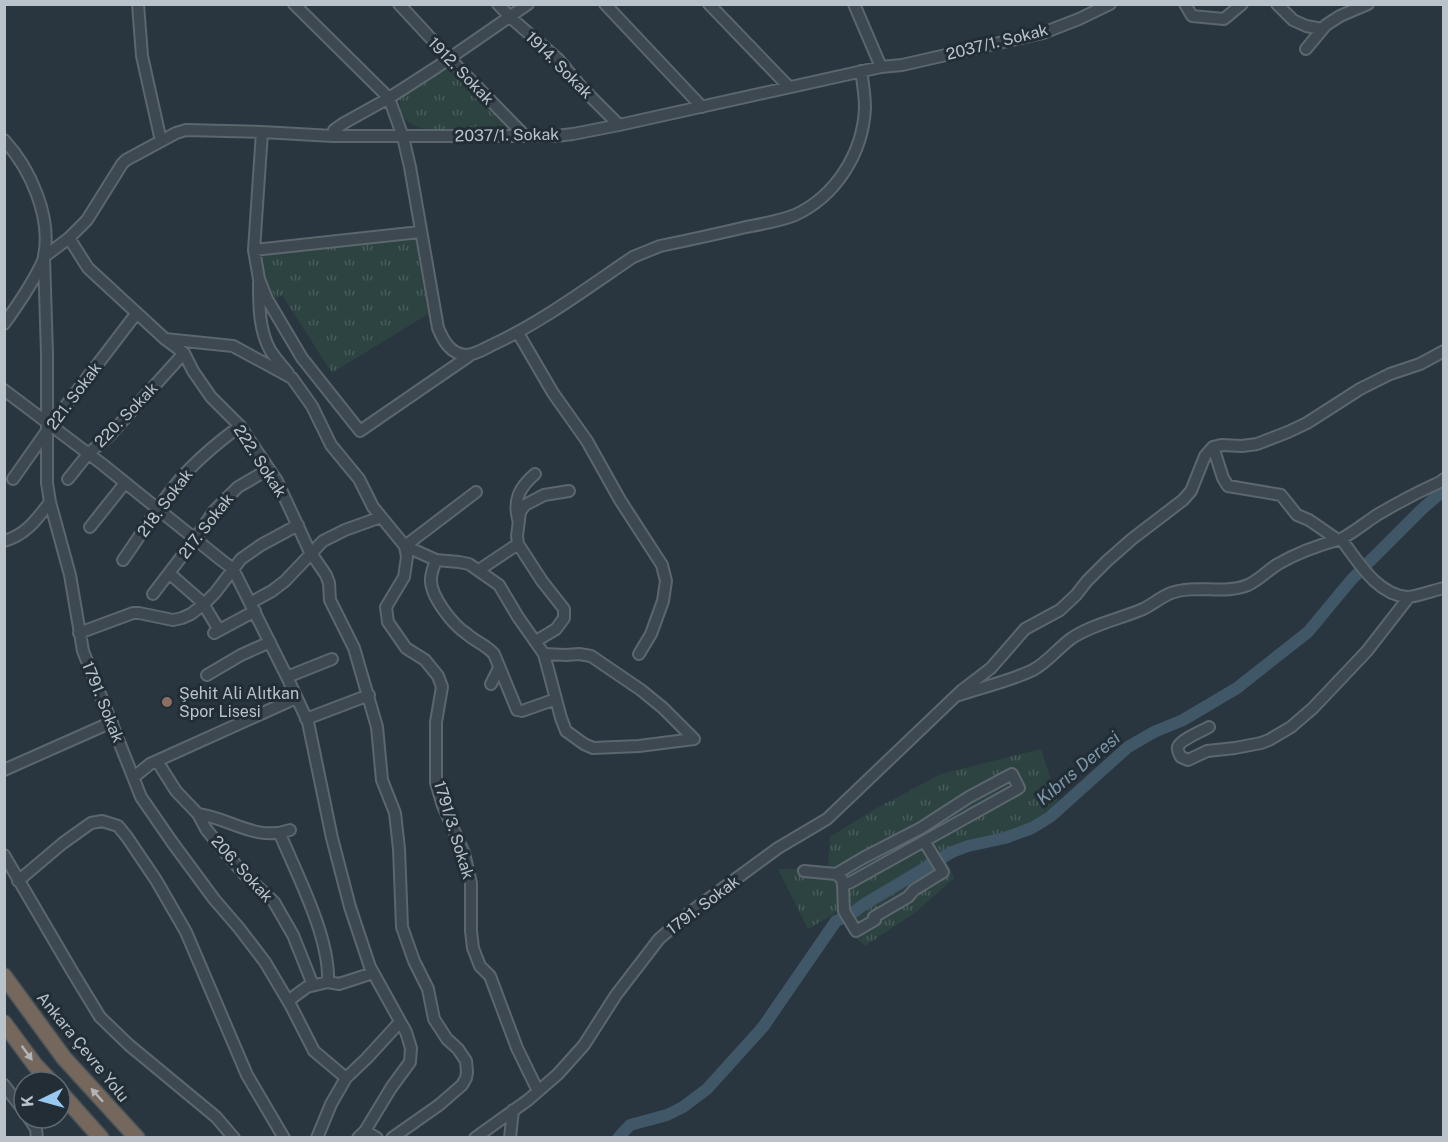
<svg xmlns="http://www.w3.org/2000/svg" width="1448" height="1142" viewBox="0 0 1448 1142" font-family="'Public Sans',sans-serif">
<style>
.park{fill:url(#park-tufts)}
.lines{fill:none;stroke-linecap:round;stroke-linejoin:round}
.river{stroke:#405768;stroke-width:12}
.minor-casing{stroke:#5b666d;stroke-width:14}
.highway-casing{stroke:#48535a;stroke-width:18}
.minor{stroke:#3d4850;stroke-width:10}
.highway{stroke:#75675b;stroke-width:15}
.oneway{fill:#b0b5b9}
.education-dot{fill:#8d6e63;stroke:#222d35;stroke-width:2}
.labels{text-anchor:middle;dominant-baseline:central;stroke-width:6;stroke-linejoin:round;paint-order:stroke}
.street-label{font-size:16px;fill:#bac3ca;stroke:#222d35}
.poi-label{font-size:16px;fill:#bac3ca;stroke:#222d35;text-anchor:start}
.water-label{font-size:18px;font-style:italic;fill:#7d97aa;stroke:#222d35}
</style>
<defs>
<pattern id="park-tufts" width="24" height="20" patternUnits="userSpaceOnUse" patternTransform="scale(1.5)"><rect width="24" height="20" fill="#2c4341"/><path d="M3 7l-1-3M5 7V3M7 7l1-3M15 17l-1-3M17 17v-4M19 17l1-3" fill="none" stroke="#485c5b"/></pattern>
</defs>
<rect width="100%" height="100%" fill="#293640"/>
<!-- park -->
<path class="park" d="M446 67 507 128 505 129H428C410 127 397 118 400 98Z
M415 236 428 314 332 373 282 295 276 299C269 285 256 267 263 252Z
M1041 749 1058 802 1040 821 943 853 954 878 916 912 865 946 853 936 841 910 808 929 778 869 828 868 830 837 875 809 941 774Z"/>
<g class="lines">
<!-- river -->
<path class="river" d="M618 1138 630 1125 667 1115 683 1107 707 1089 763 1027 836 921 850 915 863 905 952 852 968 846 1005 838 1032 828 1050 817 1128 747 1154 732 1183 720 1237 688 1308 632 1352 579 1422 509 1444 490"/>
<!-- minor casing -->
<g class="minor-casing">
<path id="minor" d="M138 4 142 56 161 141
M294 4 389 98 344 123 334 130 333 136
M399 4 449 58 525 136
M498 4 510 17 558 59 582 88 619 125
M528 4 437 67 389 98 403 137 410 167 438 328C443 340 450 354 466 355 475 355 484 349 492 345 542 322 587 288 633 257L660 246C689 240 717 234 746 227 762 224 780 221 795 215 836 196 863 153 865 108 865 96 863 83 861 71
M605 4 702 107
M709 4 789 87
M854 4 881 67
M1185 4 1192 16 1224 19 1242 4
M1277 4 1293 20 1306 26 1322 29
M1306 49 1326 25 1340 16 1368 4
M262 132 254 250 259 279 267 299 302 358 360 431 472 354
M4 140C30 168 52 217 44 256 44 260 41 265 39 269 29 289 17 306 4 324
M69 238 88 268 165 339 184 353 193 371 211 397 240 426 277 481 309 550 326 575 329 583 330 600 354 648 377 727 382 780 395 813 399 849 402 927 414 961 428 989 434 1019 447 1039 458 1049 466 1061 467 1072 466 1078 462 1085 439 1105 392 1138
M254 250 420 232
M259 283C259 305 259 330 270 350 275 358 282 366 288 373
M518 333 553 393 587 441 620 500 662 565 666 581 663 601 651 634 639 654
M165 339 233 346 292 378 312 406 331 445 359 479 373 507 405 546 436 560 459 562 469 564 499 585 518 617 544 654 561 718 566 731 584 744 593 748 639 746 694 739
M4 390 102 464 220 559 233 569 287 677 308 722 332 838 350 907 370 967 406 1032 411 1048 410 1062 391 1088 365 1131 358 1138
M1213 447 1223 478 1228 486 1281 495 1297 515 1309 520 1338 540
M13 479 51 425 136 314
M68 479 88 454 109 436 184 353
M518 519C513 499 520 487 535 474
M90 527 125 483
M1341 539C1354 532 1365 523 1377 515 1397 503 1418 492 1440 482L1444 479
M4 541C26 535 37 519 50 502
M405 546 407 557 404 577 386 607 388 622 406 648 425 660 438 676 442 687 436 722V783L443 806 464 853 471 883V931L473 948 480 966 490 976 517 1048 538 1091
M405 546 476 492
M123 560C141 535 157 507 177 483 195 461 217 443 240 426
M436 560C434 566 431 573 431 579 430 596 453 625 467 634 476 642 486 645 494 654L517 710 522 711 556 699
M479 570 518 544
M169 573 202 602 219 630
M153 594 195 539 214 511 238 487 269 469
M250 603 272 591 285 581 323 541 345 530 381 517
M79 633 133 613H139L173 620 182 618 191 614 204 604 215 593 241 559 261 545 298 525
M214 633 255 611
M536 641 556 629 564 618V609L542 581 518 544 517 536 520 512 525 505 544 495 569 491
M544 654 566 655 579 654 591 656 641 690 663 708 694 739
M207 675 241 655 270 642
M287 677 332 659
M491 684 499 668
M959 695C983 687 1010 681 1033 670 1048 662 1058 648 1072 638 1093 624 1120 619 1143 609 1153 604 1161 597 1171 593 1196 584 1224 595 1248 585 1259 580 1267 571 1278 564 1297 553 1319 545 1341 539 1358 561 1376 594 1407 597 1416 597 1434 590 1444 588
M306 719 369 695
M1209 727C1202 731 1180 740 1178 747 1177 751 1179 753 1181 757L1188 760 1207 751 1235 748 1261 743 1269 740 1291 727 1313 708 1367 651 1409 597
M157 761 176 791 198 814 206 829 223 850 244 874 274 902 293 935 313 985
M4 770 112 722
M134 777 150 764 296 698
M198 814C230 818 256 842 290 830
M280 834C297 875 330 937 328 982
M4 855 72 971 100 1017 129 1045 216 1117 234 1138
M804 871 836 874 863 858 921 828 969 797 1012 774 1019 788 851 882 843 885 842 879 836 874
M18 881 63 843 91 823 102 821 118 826 127 837 156 880 186 932 247 1075 284 1138
M843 885 844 911 856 931 875 920 874 917 908 897 914 890 943 872 924 841
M288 1001 307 987 328 982 339 984 373 973
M346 1078 314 1051 291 1006 265 962 239 928 214 899 172 842 141 797 83 651 70 575 50 502 47 483V354L44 257 69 238 87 220 122 164 126 160 176 133 186 130 262 132 333 136H555L573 134 619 125 881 67 902 65 1043 33 1079 19 1110 4
M4 1085 24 1111
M29 1118 36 1129 37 1138
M365 1131 377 1138
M317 1138 331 1104 346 1078 367 1058 400 1022
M475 1138 528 1100 558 1074 584 1045 616 995 659 939 688 914 778 848 827 819 961 691 991 668 1025 629 1060 610 1076 595 1087 581 1107 561 1132 539 1183 500 1191 491 1205 456 1213 447 1221 445 1242 446 1257 444 1288 432 1307 423 1360 389 1390 374 1420 364 1444 351
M510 1138 513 1110"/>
</g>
<!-- highway casing -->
<g class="highway-casing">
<path id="highway" d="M4 976 64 1058 137 1138
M4 1023 35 1065 51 1082
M60 1092 101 1138"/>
</g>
<!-- minor -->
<use href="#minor" class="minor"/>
<!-- highway -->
<use href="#highway" class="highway"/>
</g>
<!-- one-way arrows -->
<defs><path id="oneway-solid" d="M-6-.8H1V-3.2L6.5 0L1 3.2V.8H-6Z" transform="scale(1.5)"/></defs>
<g class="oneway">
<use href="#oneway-solid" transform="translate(27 1053) rotate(54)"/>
<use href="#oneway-solid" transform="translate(97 1095) rotate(-132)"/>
</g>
<!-- markers -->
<circle class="education-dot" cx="167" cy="702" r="6"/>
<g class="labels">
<!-- street labels -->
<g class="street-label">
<text transform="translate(997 42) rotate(-14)">2037/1. Sokak</text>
<text transform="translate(559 65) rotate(45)">1914. Sokak</text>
<text transform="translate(461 71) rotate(46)">1912. Sokak</text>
<text transform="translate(507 135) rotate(-1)">2037/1. Sokak</text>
<text transform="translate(74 396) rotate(-53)">221. Sokak</text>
<text transform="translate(126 415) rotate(-46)">220. Sokak</text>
<text transform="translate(260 461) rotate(57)">222. Sokak</text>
<text transform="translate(165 503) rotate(-53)">218. Sokak</text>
<text transform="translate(206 526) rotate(-52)">217. Sokak</text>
<text transform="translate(103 702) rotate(68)">1791. Sokak</text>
<text transform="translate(454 830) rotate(73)">1791/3. Sokak</text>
<text transform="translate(242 869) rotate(48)">206. Sokak</text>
<text transform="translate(703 905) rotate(-37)">1791. Sokak</text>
<text transform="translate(83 1047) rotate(51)">Ankara Çevre Yolu</text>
</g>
<!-- poi labels -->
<g class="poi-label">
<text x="179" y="693">Şehit Ali Alıtkan<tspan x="179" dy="18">Spor Lisesi</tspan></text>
</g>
<!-- water labels -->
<g class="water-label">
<text transform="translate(1078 768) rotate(-40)">Kıbrıs Deresi</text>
</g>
</g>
<!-- border -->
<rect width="1448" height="1142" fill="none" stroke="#bac3ca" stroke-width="12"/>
<!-- north arrow -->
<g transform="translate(42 1100) rotate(265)"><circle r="28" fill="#222d35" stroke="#5f6971" stroke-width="1.5"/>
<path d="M0-4.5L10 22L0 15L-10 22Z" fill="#99c8f0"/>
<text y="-9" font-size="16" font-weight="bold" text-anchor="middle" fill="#bac3ca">K</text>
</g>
</svg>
